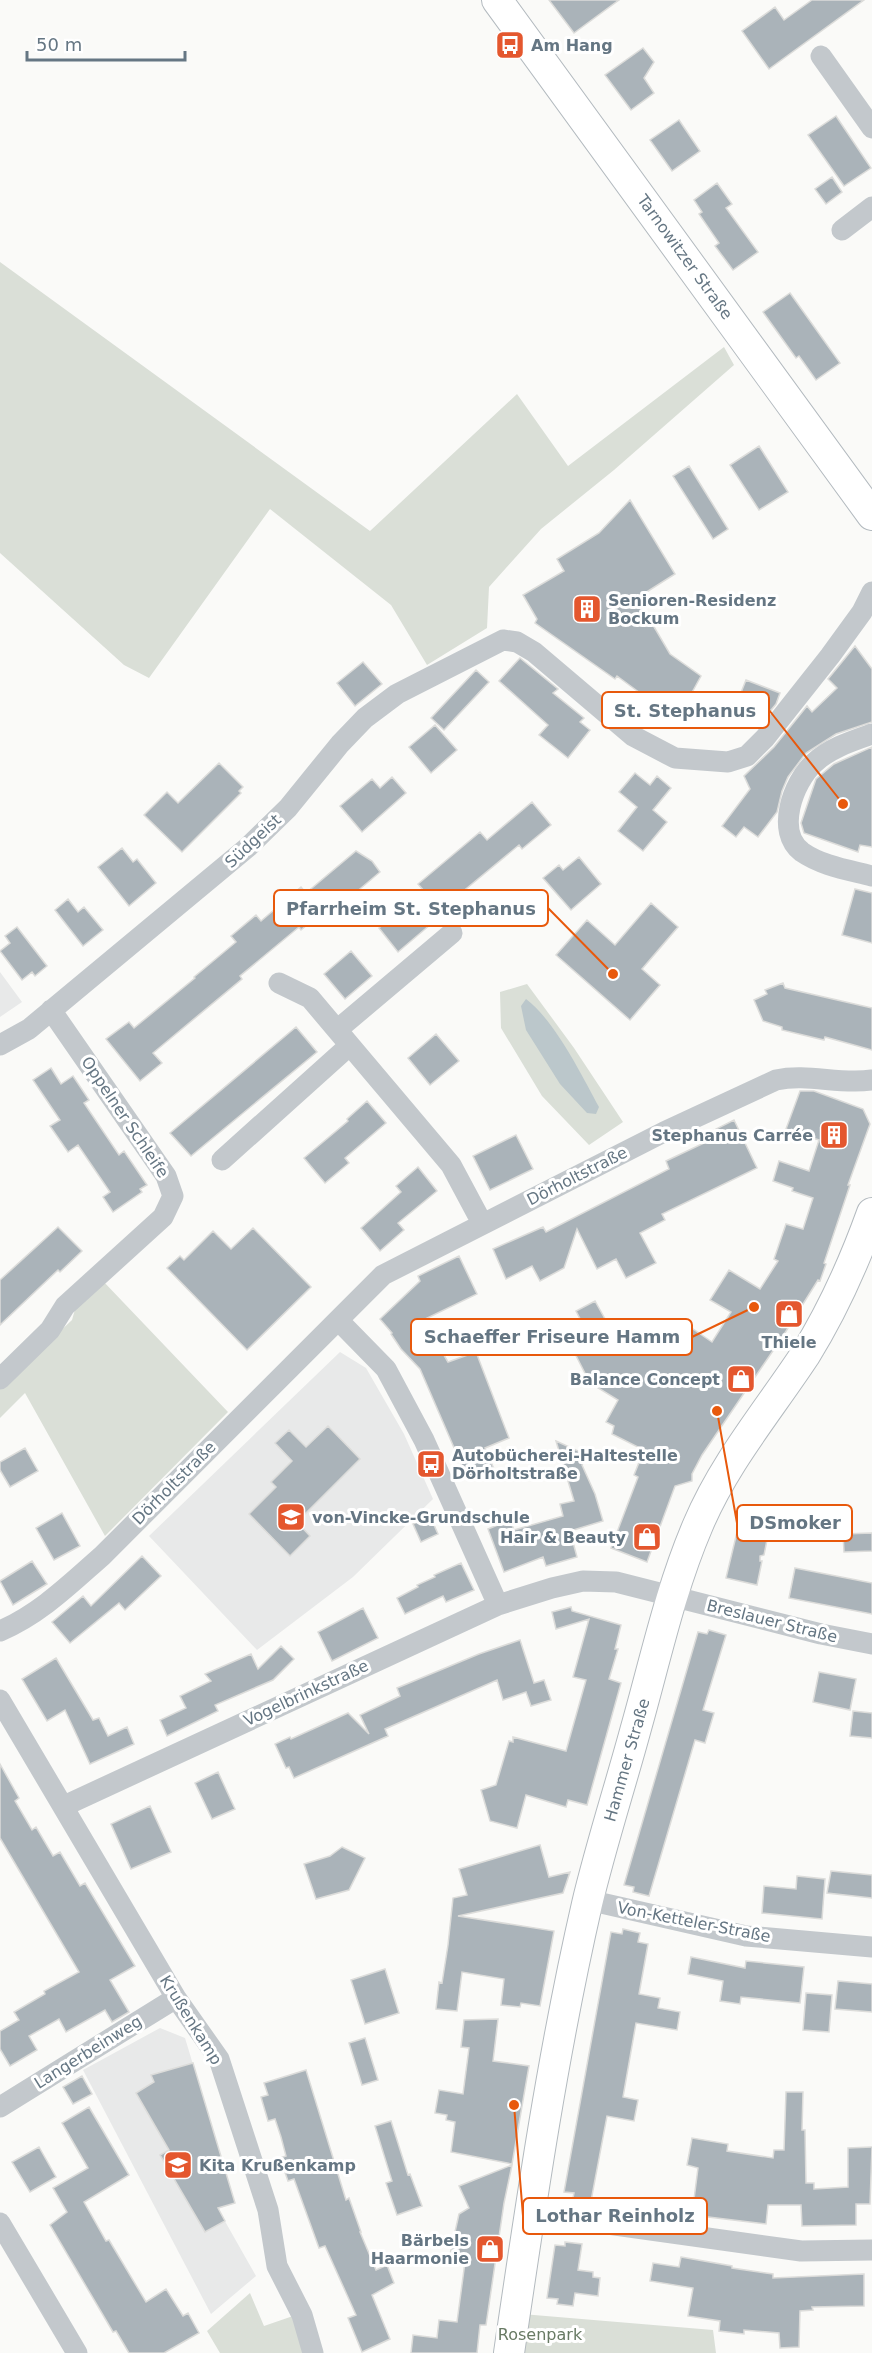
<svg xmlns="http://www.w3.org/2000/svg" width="872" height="2353" viewBox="0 0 872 2353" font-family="'DejaVu Sans',sans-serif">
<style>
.built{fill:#e8e9e9}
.green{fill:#dadfd7}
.water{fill:#bbc7cb}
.building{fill:#aab3b9;stroke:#dcdcda;stroke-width:1.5}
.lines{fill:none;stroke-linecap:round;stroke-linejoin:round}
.secondary-casing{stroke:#b3babf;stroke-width:32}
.minor{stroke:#c3c8cc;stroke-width:21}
.secondary{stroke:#fff;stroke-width:30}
.labels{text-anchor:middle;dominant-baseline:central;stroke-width:6;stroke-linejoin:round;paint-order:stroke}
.poi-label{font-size:16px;font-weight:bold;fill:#657683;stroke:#fff;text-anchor:start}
.street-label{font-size:16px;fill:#657683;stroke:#fff}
.park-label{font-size:16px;fill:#687a64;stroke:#fff}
.leader{fill:none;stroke:#e8590c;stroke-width:2}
.callout-dot{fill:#e8590c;stroke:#fff;stroke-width:2}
.callout{fill:#fff;stroke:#e8590c;stroke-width:2}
.callout-label{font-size:18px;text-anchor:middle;font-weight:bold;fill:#657683}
</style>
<rect width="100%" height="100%" fill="#fafaf8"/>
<!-- built -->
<path class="built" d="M0 972 22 1002 0 1017Z
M340 1352 366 1368 404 1434 433 1499 353 1577 257 1650 149 1536Z
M160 2028 185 2038 235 2203 218 2209 256 2276 211 2314 83 2070Z"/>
<!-- green -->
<path class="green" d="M0 262 370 531 517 394 568 466 724 347 734 365 614 470 541 529 489 587 487 628 427 665 391 605 270 509 149 678 124 665 0 553Z
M527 984 574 1048 623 1122 589 1145 542 1096 501 1028 500 992Z
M102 1280 228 1412 105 1536 25 1393 0 1418V1388L72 1320 76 1306Z
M250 2293 264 2326 293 2316 305 2353H220L207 2331Z
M522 2314 713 2330 716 2353H517Z"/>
<!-- water -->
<path class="water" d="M526 999C555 1021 581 1074 599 1107L596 1114 587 1113 560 1084 526 1030 521 1006Z"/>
<!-- building -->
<path class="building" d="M549 0H619L574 33Z
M812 0H864L769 69 742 31 775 7 784 20Z
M643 48 654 62 644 78 654 93 631 110 605 75Z
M836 116 871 168 844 186 808 135Z
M679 120 700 151 672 171 650 140Z
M832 177 842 192 826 204 815 189Z
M717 183 732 204 726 208 758 252 733 270 715 246 719 243 699 214 702 212 694 200Z
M790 293 840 363 816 380 799 356 796 358 763 312Z
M759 446 788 492 759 510 730 465Z
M689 466 728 529 713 539 673 476Z
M630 500 675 574 637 598 670 654 701 676 689 698 698 705 682 724 617 676 615 679 535 623 537 619 523 595 564 571 557 559 599 533Z
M855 646 872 669V722L836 734 806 753 788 777 782 791 777 812 758 837 744 827 736 837 722 826 750 789 744 776 774 747 807 706 812 712 837 688 828 679Z
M520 658 558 689 553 693 584 718 580 722 590 730 568 758 539 735 548 725 499 681Z
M363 662 382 684 355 706 337 683Z
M476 670 489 682 444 730 431 718Z
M746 680 780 693 776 704 762 721 734 710Z
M435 725 457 750 431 773 409 747Z
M872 747V847L860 845 858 852 804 833 801 823 816 779 834 764Z
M219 763 243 787 239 791 241 793 182 852 144 815 167 792 178 803Z
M635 773 650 785 657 776 671 788 653 810 667 822 643 851 618 831 637 807 619 792Z
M392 777 406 793 362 832 340 806 372 779 380 788Z
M532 802 551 825 522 849 519 845 461 893 464 896 398 952 379 928 424 891 418 884 480 832 487 840Z
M122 848 133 862 137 859 156 883 129 906 98 867Z
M356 851 372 861 380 872 348 899 344 894 301 930 299 927 240 976 242 979 153 1053 162 1063 140 1081 106 1039 129 1022 134 1028 195 978 194 977 236 942 231 936 256 915 261 921 301 887 306 893Z
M579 857 601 884 571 910 543 878 559 865 563 870Z
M855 889 872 893V943L842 935Z
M68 899 78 912 84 907 103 930 83 946 55 910Z
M651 903 678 927 642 969 660 985 630 1020 556 955 587 920 615 945Z
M17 927 47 966 35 976 32 972 22 980 0 951 10 943 5 936Z
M351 951 372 976 345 999 324 974Z
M783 983 785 988 872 1008V1050L825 1037 824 1040 782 1030V1027L763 1021 754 1000 767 994 765 990Z
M296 1027 317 1052 191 1156 170 1133Z
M436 1034 459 1061 430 1085 408 1058Z
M51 1068 61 1084 73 1076 89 1100 84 1103 119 1155 124 1151 147 1185 140 1189 142 1192 113 1212 103 1197 110 1192 78 1145 68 1152 50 1126 60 1120 33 1080Z
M800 1091H814L863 1109 870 1124 848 1185H850L824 1263 826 1264 820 1281 818 1280 783 1336 702 1455 692 1474V1481L675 1486 647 1562 611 1548 638 1477 634 1475 644 1450 612 1434 614 1426 606 1422 618 1400 590 1383 567 1338 585 1328 576 1311 595 1301 614 1335 618 1334 626 1350 645 1329 666 1342 678 1325 690 1333 693 1329 712 1342 731 1312 710 1300 729 1270 760 1289 778 1261 774 1259 786 1224 803 1229 813 1198 792 1191 793 1188 773 1181 779 1161 809 1171 819 1140 786 1129Z
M367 1101 386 1123 345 1158 349 1163 325 1183 304 1158 348 1121 347 1119Z
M734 1120 757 1168 662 1214 665 1220 640 1233 656 1263 626 1278 616 1259 597 1269 577 1229 564 1268 540 1281 532 1266 506 1279 493 1249 543 1227 546 1232 669 1169 666 1161 719 1136 716 1129Z
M516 1135 533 1169 490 1190 473 1156Z
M418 1167 437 1191 398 1223 404 1230 380 1251 361 1228 401 1192 396 1186Z
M58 1227 82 1251 60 1272 58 1270 0 1325V1280Z
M253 1228 311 1287 247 1350 167 1268 180 1256 184 1260 213 1231 231 1249Z
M459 1256 477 1294 423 1320 448 1362 476 1352 509 1438 485 1448 494 1469 468 1480 420 1369 401 1349 391 1334 392 1333 380 1319 420 1281 418 1276Z
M328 1426 360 1459 297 1522 310 1536 290 1556 249 1514 276 1487 271 1482 292 1461 275 1443 289 1430 306 1447Z
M556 1441 587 1455 582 1465 595 1494 603 1521 570 1531 577 1557 546 1566 543 1557 504 1572 488 1529 510 1520 514 1530 563 1516 560 1504 574 1501Z
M25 1448 38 1471 10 1487 0 1470V1462Z
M62 1513 80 1546 54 1560 36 1528Z
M430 1516 438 1534 421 1542 413 1524Z
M738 1528 767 1540 764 1555 760 1556V1561H762L757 1585 726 1578Z
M872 1533V1551L844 1552 843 1534Z
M142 1556 161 1576 125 1610 119 1603 70 1643 52 1622 83 1596 91 1606Z
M32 1561 47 1584 13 1605 0 1581Z
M461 1563 474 1590 446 1602 443 1596 405 1614 397 1598 418 1587 417 1585 435 1577 434 1575Z
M795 1568 872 1583V1614L789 1598Z
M571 1607 572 1611 621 1625 615 1649H618L609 1679 621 1683 587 1805 568 1800 566 1807 526 1795 517 1828 490 1821 481 1790 496 1785 509 1741 513 1742V1737L566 1751 586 1680 573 1677 589 1619 556 1629 552 1612Z
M363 1608 378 1638 332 1661 318 1632Z
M709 1630 726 1635 703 1710 714 1713 705 1743 695 1740 649 1896 633 1892 634 1887 624 1885 698 1632 707 1634Z
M520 1640 534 1683 544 1680 551 1700 531 1706 526 1692 503 1700 497 1680 385 1729 388 1736 294 1778 289 1767 286 1768 275 1744 290 1737 291 1739 348 1713 369 1734 360 1715 400 1696 397 1688 479 1654Z
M281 1646 294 1659 273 1680 215 1705 218 1711 167 1736 160 1720 186 1708 180 1696 211 1681 205 1674 251 1654 258 1669Z
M56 1658 93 1720 99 1718 108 1736 127 1727 134 1744 90 1764 65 1710 47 1721 22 1679Z
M819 1672 856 1679 850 1710 813 1702Z
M853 1711 872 1713V1738L850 1736Z
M0 1764 19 1798 15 1801 32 1830 36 1827 53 1856 60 1852 80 1886 85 1883 135 1966 110 1980 129 2012 112 2022 105 2010 66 2032 59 2019 29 2036 37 2050 10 2066 0 2049V2031L19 2020 14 2012 45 1994 44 1991 79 1972 0 1838Z
M218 1772 235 1809 212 1819 195 1783Z
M150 1806 171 1852 131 1869 111 1824Z
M540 1845 549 1877 570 1872 563 1893 458 1916 554 1931 540 2006 521 2003 520 2007 501 2005 504 1979 462 1972 457 2011 436 2009 439 1982 442 1983 448 1945 453 1898 467 1895 459 1869Z
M342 1847 365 1858 349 1890 316 1899 304 1864 330 1856Z
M831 1871 872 1875V1898L827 1893Z
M797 1876 825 1879 822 1919 762 1913 764 1886 796 1889Z
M623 1929 640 1933 638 1942 648 1944 639 1994 660 1998 658 2008 680 2012 677 2030 636 2023 623 2097 638 2100 634 2121 607 2116 591 2201 573 2198 574 2193 564 2192 611 1932 622 1934Z
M691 1957 745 1968 746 1961 804 1967 800 2003 741 1997 740 2004 720 2001 723 1981 688 1974Z
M385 1969 399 2013 365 2024 351 1980Z
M838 1981 872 1984V2012L835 2009Z
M806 1993 832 1995 829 2032 803 2030Z
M498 2019 493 2061 529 2066 512 2164 451 2152 455 2122 446 2120 447 2115 435 2113 439 2090 463 2094 469 2048 461 2047 464 2020Z
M365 2038 378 2080 362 2085 349 2043Z
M193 2063 235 2203 218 2208 225 2221 205 2232 160 2155 169 2150 136 2093 154 2082 151 2075Z
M306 2070 346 2200 349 2198 361 2232H360L376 2270 387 2265 394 2283 372 2295 390 2339 362 2352 348 2318 356 2315 325 2246 319 2248 294 2179 288 2181 280 2158 286 2156 281 2137 275 2119 268 2121 261 2097 268 2095 264 2083Z
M82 2076 92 2094 73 2104 63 2087Z
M786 2092H803L802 2130H805L806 2183H814V2189L848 2187V2148L872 2147 870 2204H856V2225L802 2226 801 2205H768L766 2224 692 2215 698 2168 687 2165 692 2138 728 2144 727 2151 773 2158 774 2150H784Z
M89 2107 129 2175 84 2202 106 2241 109 2240 146 2302 166 2289 183 2316 188 2313 199 2333 164 2353H129L116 2331 113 2332 50 2225 67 2212 53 2188 88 2168 62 2123Z
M391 2121 408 2175 410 2174 422 2206 397 2215 386 2183 392 2181 375 2126Z
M39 2147 56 2177 30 2192 12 2162Z
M512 2165 504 2203 486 2325H480L477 2353H411L413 2335 437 2338 439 2320 457 2322 465 2262 449 2259 459 2214 469 2208 459 2186Z
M565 2242 582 2244 578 2270 593 2272V2277L600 2278 598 2296 575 2293 573 2306 557 2304 558 2299 547 2298 555 2245 565 2246Z
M681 2257 732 2266V2268L773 2274V2278L864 2274V2306L812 2307 813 2310 800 2311 799 2347 780 2348 779 2333 744 2330V2334L719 2331 720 2321 688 2316 693 2288 650 2281 653 2263 679 2267Z"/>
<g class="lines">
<!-- secondary casing -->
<g class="secondary-casing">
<path id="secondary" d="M497 0 872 515
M509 2353C531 2203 553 2052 587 1904 601 1845 620 1787 636 1728 655 1661 670 1590 698 1525 724 1463 768 1411 805 1355 833 1310 854 1263 872 1213"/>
</g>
<!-- minor -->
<path class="minor" d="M821 56 872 128
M842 230 872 207
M872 734C852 741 830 748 814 763 793 782 775 832 802 852 822 866 849 870 872 876
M279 983 310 998 337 1030 451 1165 482 1223
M337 1030 452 933
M0 1045 29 1029 248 847 288 808 340 744 365 718 397 694 503 640 517 642 534 652 633 736 675 758 728 762 747 756 765 738 830 656 862 612 872 592
M222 1160 349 1046
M338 1320 386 1369 424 1440 498 1605
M0 1379 50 1330 65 1306 163 1217 173 1196 166 1176 51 1010
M0 1631C40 1614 70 1584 102 1556L383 1275 664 1132 776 1080C808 1073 839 1085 872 1080
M0 1700 176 1998 219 2059 268 2210 277 2266 302 2315 313 2353
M64 1806 498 1605 552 1588 583 1581 616 1582 821 1634 872 1644
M588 1900 746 1936 872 1947
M0 2107 176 1998
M529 2213 801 2251 872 2250
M0 2223 77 2353"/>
<!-- secondary -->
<use href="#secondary" class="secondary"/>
</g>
<!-- icons -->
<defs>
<g id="bus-square" transform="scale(1.5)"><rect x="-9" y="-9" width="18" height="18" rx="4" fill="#e4572e" stroke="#fff"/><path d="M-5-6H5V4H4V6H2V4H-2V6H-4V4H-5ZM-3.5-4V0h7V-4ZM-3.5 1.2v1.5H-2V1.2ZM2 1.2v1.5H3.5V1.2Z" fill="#fff"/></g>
<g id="building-square" transform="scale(1.5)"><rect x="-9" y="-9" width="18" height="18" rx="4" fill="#e4572e" stroke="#fff"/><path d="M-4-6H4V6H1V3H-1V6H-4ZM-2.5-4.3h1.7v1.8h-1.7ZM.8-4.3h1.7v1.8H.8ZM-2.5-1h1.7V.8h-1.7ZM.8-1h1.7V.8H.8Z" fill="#fff"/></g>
<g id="shop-square" transform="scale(1.5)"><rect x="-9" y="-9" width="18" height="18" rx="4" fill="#e4572e" stroke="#fff"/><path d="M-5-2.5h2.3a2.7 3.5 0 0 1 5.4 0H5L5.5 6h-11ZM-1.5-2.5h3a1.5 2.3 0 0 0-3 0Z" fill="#fff"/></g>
<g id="school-square" transform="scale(1.5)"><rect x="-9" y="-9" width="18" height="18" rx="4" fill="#e4572e" stroke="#fff"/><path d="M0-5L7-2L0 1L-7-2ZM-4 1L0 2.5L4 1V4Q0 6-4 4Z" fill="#fff"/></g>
</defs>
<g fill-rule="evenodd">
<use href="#bus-square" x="510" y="45"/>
<use href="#building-square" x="587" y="609"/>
<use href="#building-square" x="834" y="1135"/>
<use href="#shop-square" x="789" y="1314"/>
<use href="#shop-square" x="741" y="1379"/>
<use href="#bus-square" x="431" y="1464"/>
<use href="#school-square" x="291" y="1517"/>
<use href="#shop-square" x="647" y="1537"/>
<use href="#school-square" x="178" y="2165"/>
<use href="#shop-square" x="490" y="2249"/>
</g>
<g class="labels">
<!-- poi labels -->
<g class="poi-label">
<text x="531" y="45">Am Hang</text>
<text x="608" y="600">Senioren-Residenz<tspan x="608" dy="18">Bockum</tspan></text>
<text x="813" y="1135" text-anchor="end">Stephanus Carrée</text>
<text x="789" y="1342" text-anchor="middle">Thiele</text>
<text x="720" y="1379" text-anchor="end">Balance Concept</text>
<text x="452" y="1455">Autobücherei-Haltestelle<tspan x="452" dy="18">Dörholtstraße</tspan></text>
<text x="312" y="1517">von-Vincke-Grundschule</text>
<text x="626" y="1537" text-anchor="end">Hair &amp; Beauty</text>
<text x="199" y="2165">Kita Krußenkamp</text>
<text x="469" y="2240" text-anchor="end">Bärbels<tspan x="469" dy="18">Haarmonie</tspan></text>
</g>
<!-- street labels -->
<g class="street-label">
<text transform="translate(685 257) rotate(54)">Tarnowitzer Straße</text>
<text transform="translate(253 841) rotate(-43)">Südgeist</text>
<text transform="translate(125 1117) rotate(56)">Oppelner Schleife</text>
<text transform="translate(577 1176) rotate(-27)">Dörholtstraße</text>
<text transform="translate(174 1483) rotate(-45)">Dörholtstraße</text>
<text transform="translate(772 1621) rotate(14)">Breslauer Straße</text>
<text transform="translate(306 1693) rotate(-25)">Vogelbrinkstraße</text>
<text transform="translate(627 1760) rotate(-74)">Hammer Straße</text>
<text transform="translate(694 1922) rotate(11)">Von-Ketteler-Straße</text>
<text transform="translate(191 2020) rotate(58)">Krußenkamp</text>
<text transform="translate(88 2052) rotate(-32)">Langerbeinweg</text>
</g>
<!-- park labels -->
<g class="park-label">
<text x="540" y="2334">Rosenpark</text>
</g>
</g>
<!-- callouts -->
<path class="leader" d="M843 804L769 710M613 974L548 908M754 1307L692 1337M717 1411L737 1523M514 2105L523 2216"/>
<g class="callout-dot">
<circle cx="843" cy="804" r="6"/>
<circle cx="613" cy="974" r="6"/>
<circle cx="754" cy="1307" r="6"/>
<circle cx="717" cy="1411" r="6"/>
<circle cx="514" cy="2105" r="6"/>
</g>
<g class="callout">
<rect x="602" y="692" width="167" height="36" rx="6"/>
<rect x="274" y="890" width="274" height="36" rx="6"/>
<rect x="411" y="1319" width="281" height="36" rx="6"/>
<rect x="737" y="1505" width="115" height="36" rx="6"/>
<rect x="523" y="2198" width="184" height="36" rx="6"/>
</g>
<g class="callout-label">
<text x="685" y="717">St. Stephanus</text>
<text x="411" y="915">Pfarrheim St. Stephanus</text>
<text x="552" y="1343">Schaeffer Friseure Hamm</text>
<text x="795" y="1529">DSmoker</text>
<text x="615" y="2222">Lothar Reinholz</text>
</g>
<!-- scale -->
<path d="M27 51v9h158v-9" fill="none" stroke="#657683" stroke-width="3"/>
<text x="36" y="51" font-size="18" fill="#657683" stroke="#ffffff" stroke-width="4.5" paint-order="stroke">50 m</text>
</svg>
